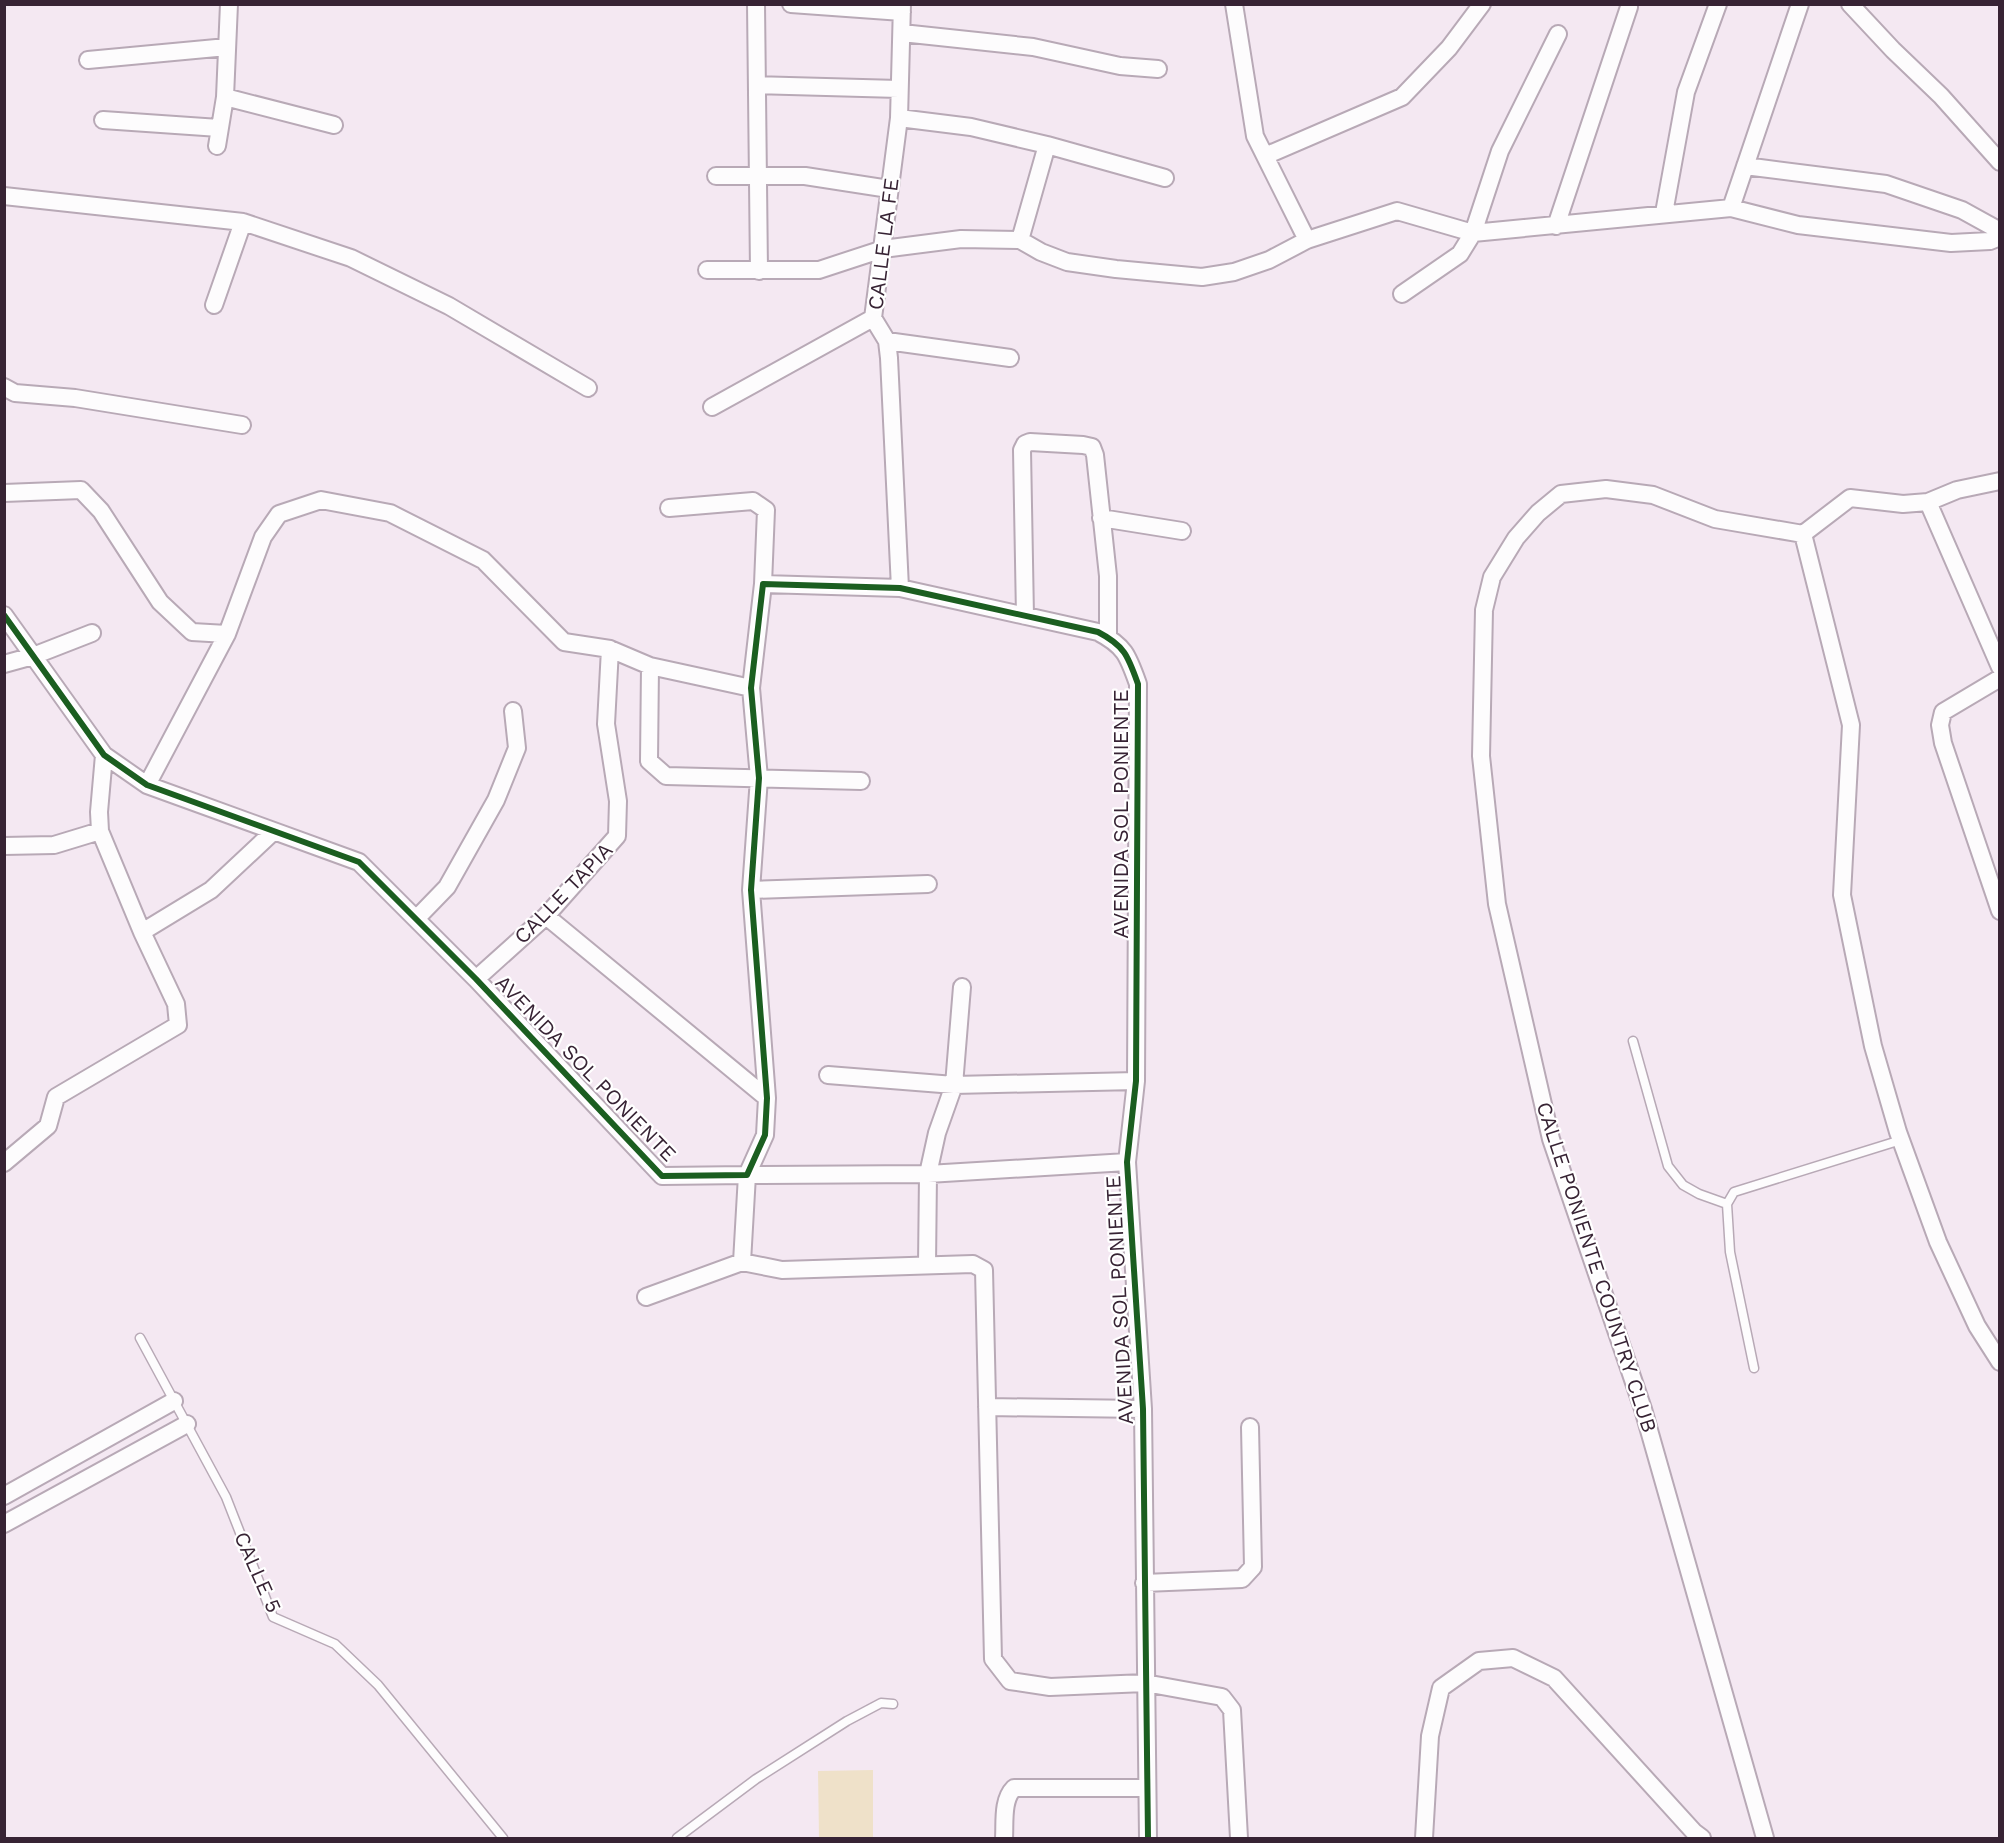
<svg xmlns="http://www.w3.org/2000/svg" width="2004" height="1843" viewBox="0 0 2004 1843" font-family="'Work Sans',sans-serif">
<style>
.green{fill:#efe1c9}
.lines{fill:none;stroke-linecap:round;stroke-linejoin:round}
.service-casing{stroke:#b8a9b6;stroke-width:11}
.minor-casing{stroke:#b8a9b6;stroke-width:20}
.service{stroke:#fdfcfd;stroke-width:8}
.minor{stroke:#fdfcfd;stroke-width:16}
.cycleway-casing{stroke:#fff;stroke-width:10}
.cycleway{stroke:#1b5e20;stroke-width:6}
.labels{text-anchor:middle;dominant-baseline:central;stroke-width:4.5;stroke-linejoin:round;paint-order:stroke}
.street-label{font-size:21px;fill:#372334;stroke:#fff}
</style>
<rect width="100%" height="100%" fill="#f4e8f2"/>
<!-- green -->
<path class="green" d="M873 1770V1838H819L818 1771Z"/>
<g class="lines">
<!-- service casing -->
<g class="service-casing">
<path id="service" d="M1633 1041 1668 1166 1683 1185 1699 1194 1727 1204
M140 1338 226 1497 273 1617 335 1644 378 1685 503 1838
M1754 1368 1730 1252 1727 1204 1734 1192 1901 1140
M677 1838 756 1779 847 1721 881 1703 893 1704"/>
</g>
<!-- minor casing -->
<g class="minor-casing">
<path id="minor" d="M756 4 759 271
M791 4 902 12
M1234 4 1255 136 1307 240
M1850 4 1893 50 1941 96 2000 162
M902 33 1033 47 1120 66 1158 69
M88 60 227 47
M757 85 899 89
M225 97 334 125
M899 118 971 127 1047 145 1165 178
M103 120 219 128
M217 146 225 97 229 4
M1265 156 1402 97 1449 48 1482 4
M1745 166 1886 184 1962 210 2000 231
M716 176H805L889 189
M4 196 243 222
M1731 208 1800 4
M1664 213 1686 92 1718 4
M1556 226 1629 7
M1020 240 1047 145
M707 270H819L883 249 961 239 1020 240 1041 252 1067 262 1116 269 1202 277 1234 272 1269 260 1307 240 1397 211 1473 233 1731 208 1798 225 1951 243 1990 241 2000 237
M1402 294 1460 254 1473 233 1500 151 1558 34
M214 305 243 222 351 258 449 306 588 388
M887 341 1010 358
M4 387 15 393 75 398 242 425
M712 407 873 318
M4 493 81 490 101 511 160 602 192 632 227 634
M1928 502 2000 667
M669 508 753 501 766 510 763 584
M1101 518 1182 531
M1803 534 1851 725 1842 895 1873 1046 1898 1132 1938 1242 1977 1326 2000 1362
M1803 534 1850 498 1903 504 1928 502 1957 490 2000 481
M900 588 889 358 887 341 873 318 899 118 902 4
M4 615 104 755 147 785 359 862 476 979 662 1176 747 1175 765 1135 767 1098 751 890 759 778 751 688 763 584 900 588 1098 632C1125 646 1128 656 1138 684L1136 1081 1127 1162 1143 1409 1148 1838
M1025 616 1022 450 1025 444 1030 442 1083 445 1092 447 1095 455 1108 576V637
M4 664 33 656 92 633
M650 666 649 761 666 776 861 781
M2000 678 1943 712 1940 725 1943 743 2000 911
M147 785 227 634 263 537 279 514 321 500 390 513 483 560 564 642 610 649 650 666 751 688
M4 846 54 845 100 831
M751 890 928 884
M546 916 767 1098
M416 919 447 887 496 800 517 748 513 711
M142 932 211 890 273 832
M476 979 546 916 617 836 618 801 606 724 610 649
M828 1075 954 1085 1136 1081
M4 1163 48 1126 56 1097 178 1025 176 1004 142 932 100 831 99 812 104 755
M742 1262 747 1175 928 1174 1127 1162
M927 1265 928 1174 937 1133 954 1085 962 987
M646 1297 742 1262 782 1270 973 1264 984 1270 993 1659 1010 1681 1050 1687 1145 1683 1222 1697 1232 1710 1239 1838
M987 1407 1143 1409
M4 1496 174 1401
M4 1524 187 1424
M1144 1583 1242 1579 1253 1567 1250 1427
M1004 1838C1005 1822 1002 1800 1014 1788H1147
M1424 1838 1430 1736 1441 1688 1479 1661 1513 1658 1554 1678 1694 1832 1702 1838
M1765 1838 1643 1409 1551 1139 1497 904 1481 756 1484 610 1492 577 1516 538 1538 513 1561 494 1606 489 1653 495 1715 519 1803 534"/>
</g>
<!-- service -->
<use href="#service" class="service"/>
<!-- minor -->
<use href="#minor" class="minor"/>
<!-- cycleway casing -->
<g class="cycleway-casing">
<path id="cycleway" d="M4 615 104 755 147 785 359 862 476 979 662 1176 747 1175 765 1135 767 1098 751 890 759 778 751 688 763 584 900 588 1098 632C1125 646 1128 656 1138 684L1136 1081 1127 1162 1143 1409 1148 1838"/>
</g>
<!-- cycleway -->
<use href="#cycleway" class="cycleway"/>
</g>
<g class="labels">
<!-- street labels -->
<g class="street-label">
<text transform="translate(883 244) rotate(-83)">CALLE LA FE</text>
<text transform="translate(1120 814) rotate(-90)">AVENIDA SOL PONIENTE</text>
<text transform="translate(563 893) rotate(-46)">CALLE TAPIA</text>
<text transform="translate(586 1068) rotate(46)">AVENIDA SOL PONIENTE</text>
<text transform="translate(1597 1267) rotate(72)">CALLE PONIENTE COUNTRY CLUB</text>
<text transform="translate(1119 1300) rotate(-93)">AVENIDA SOL PONIENTE</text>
<text transform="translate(258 1572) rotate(66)">CALLE 5</text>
</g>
</g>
<!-- border -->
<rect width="2004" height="1843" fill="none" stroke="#372334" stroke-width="12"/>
</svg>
